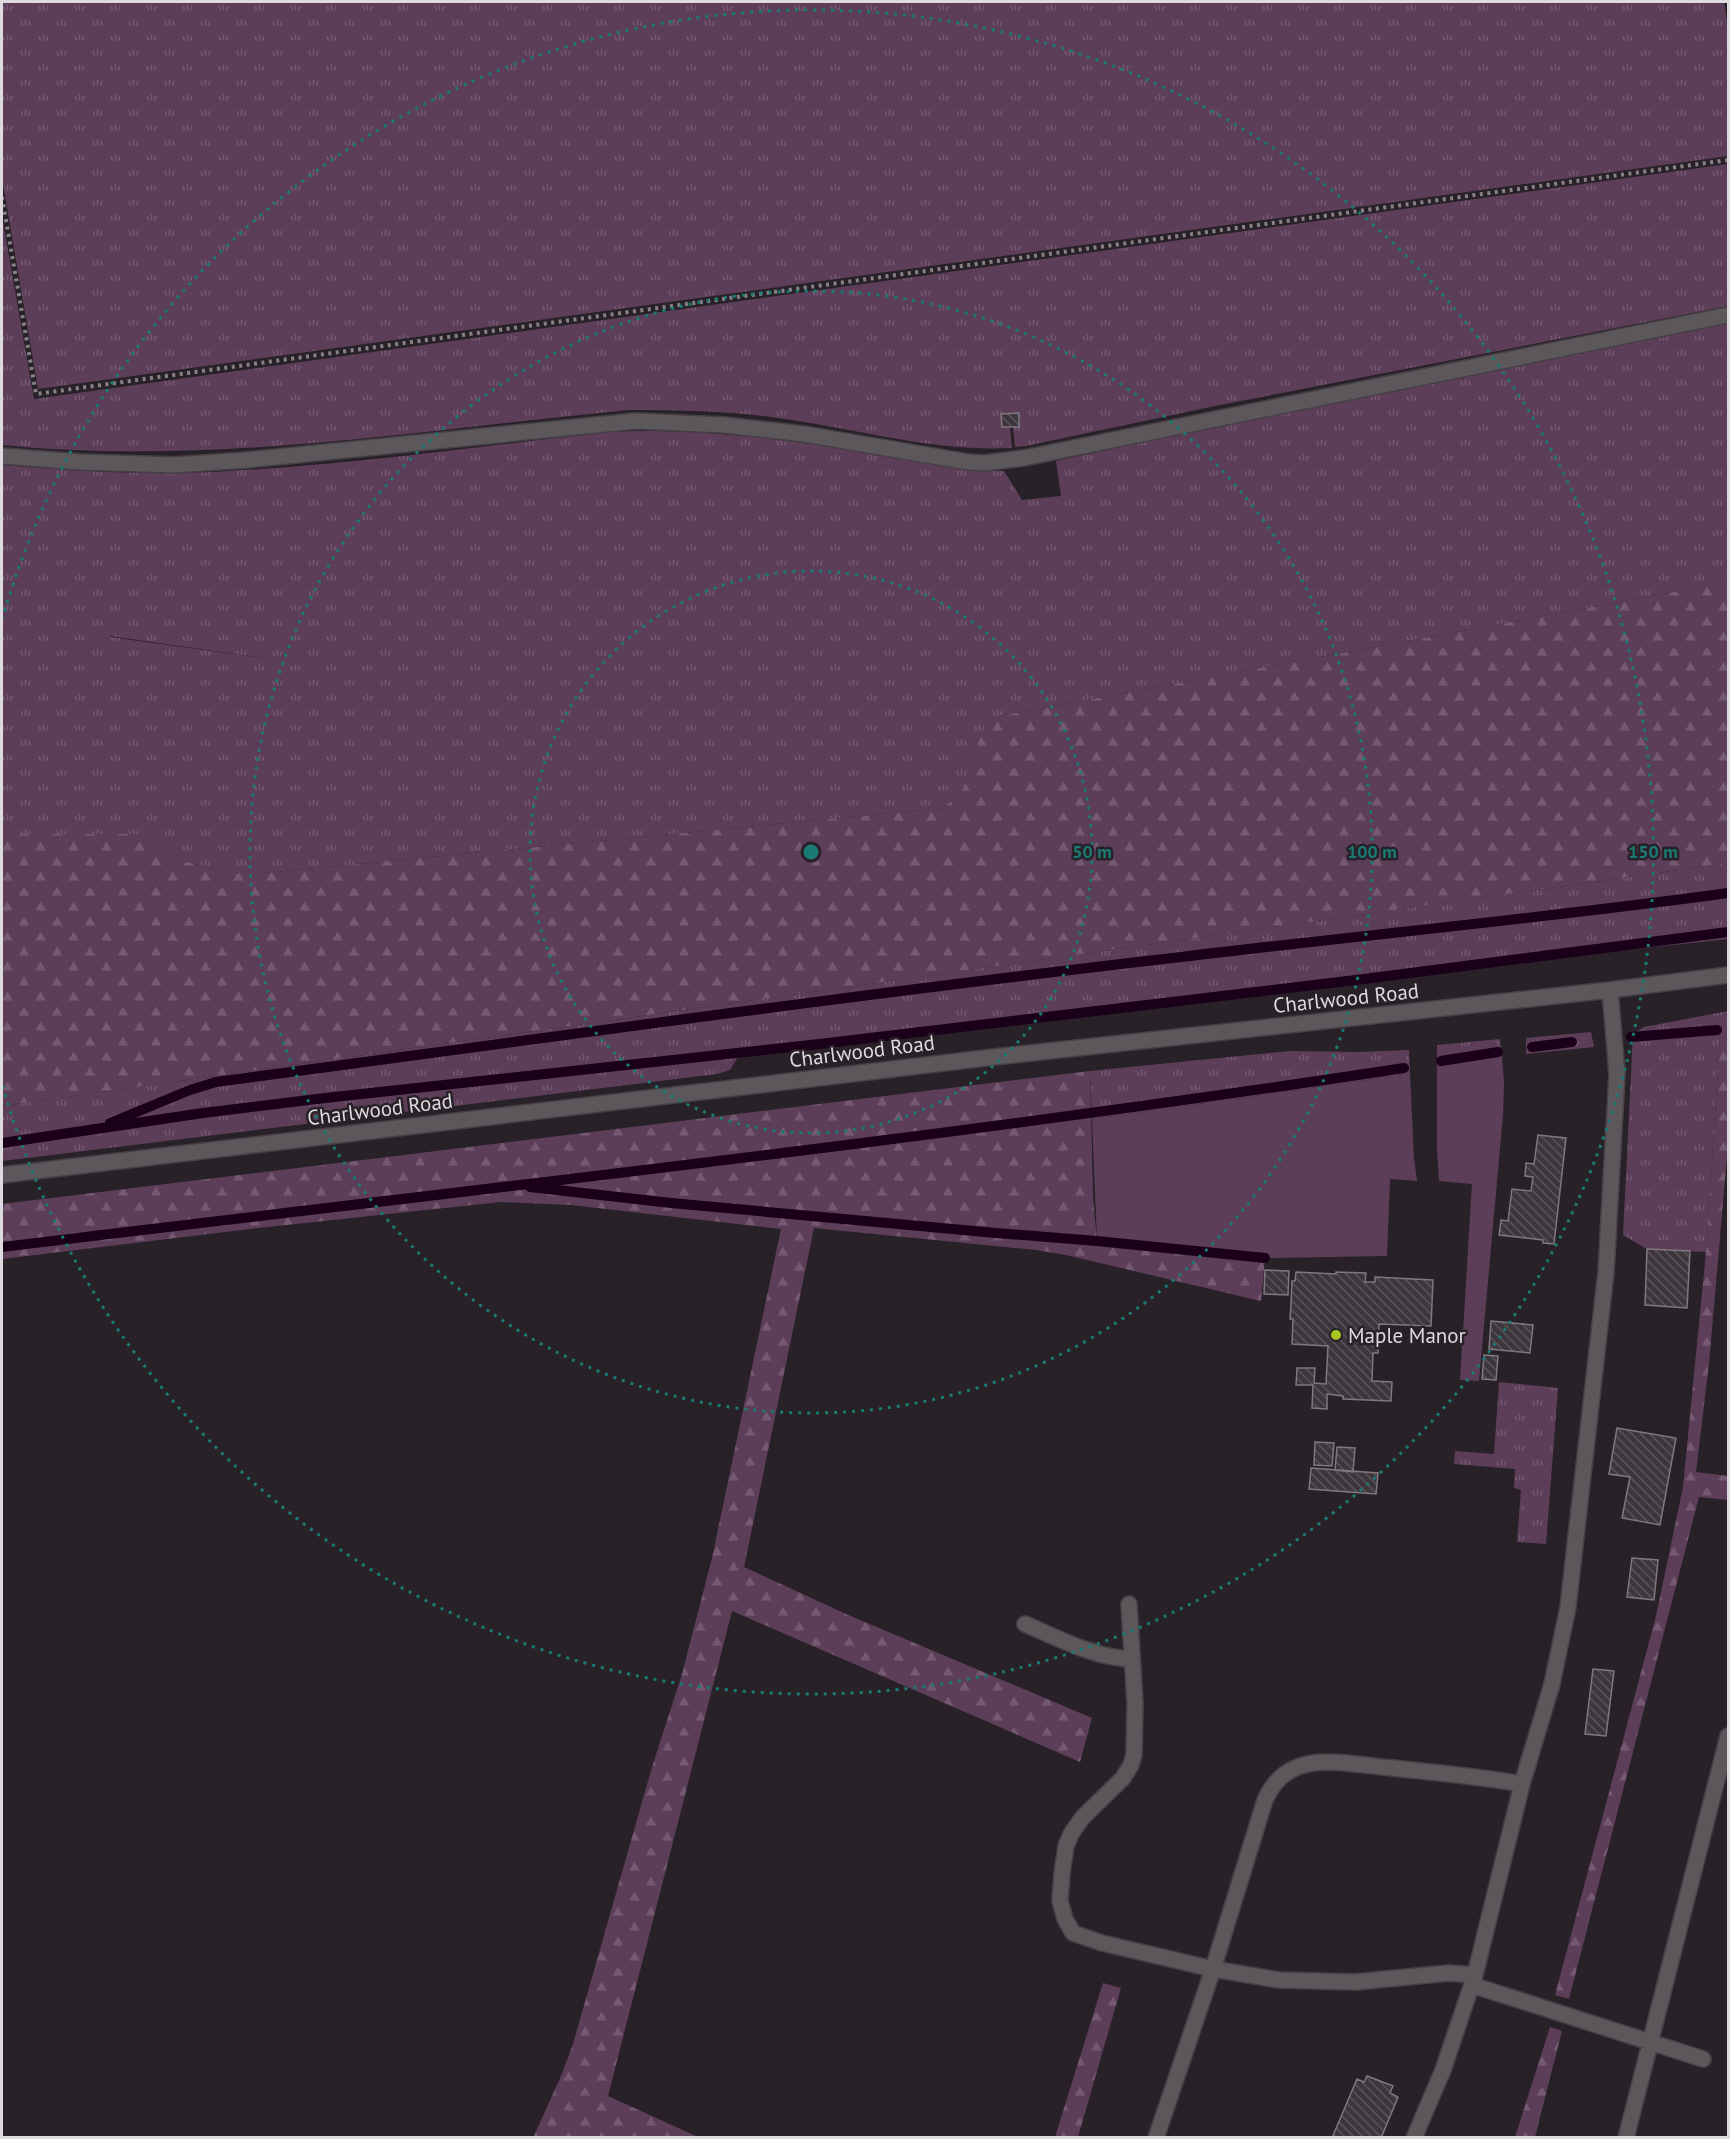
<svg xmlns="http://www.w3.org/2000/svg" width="1730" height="2139" viewBox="0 0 1730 2139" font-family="'PT Sans',sans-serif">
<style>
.grass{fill:url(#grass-tufts);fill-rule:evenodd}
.forest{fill:url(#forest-firs)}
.green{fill:#5d3e59}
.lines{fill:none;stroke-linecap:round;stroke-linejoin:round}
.stream{stroke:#1b0019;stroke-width:10}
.building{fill:url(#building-back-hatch);stroke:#80777f;stroke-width:1.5}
.minor-casing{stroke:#463f45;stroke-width:18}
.path{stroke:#888288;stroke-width:4;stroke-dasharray:3 4.5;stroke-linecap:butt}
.minor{stroke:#5b575a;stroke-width:15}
.ring{fill:none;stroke:#197b74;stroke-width:3;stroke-dasharray:3 6}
.poi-dot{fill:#a8c71e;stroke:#292128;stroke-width:2}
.labels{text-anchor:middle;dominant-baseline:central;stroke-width:5;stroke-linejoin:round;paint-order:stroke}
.street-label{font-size:21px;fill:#dfdadf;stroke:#292128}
.poi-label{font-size:21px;fill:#dfdadf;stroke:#292128;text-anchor:start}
.centre{fill:#197b74;stroke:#292128;stroke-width:3}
.ring-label{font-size:18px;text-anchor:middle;font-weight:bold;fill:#197b74;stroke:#292128;stroke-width:5;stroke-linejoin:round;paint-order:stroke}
</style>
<defs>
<pattern id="grass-tufts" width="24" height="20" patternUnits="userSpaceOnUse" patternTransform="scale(1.5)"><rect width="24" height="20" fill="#5d3e59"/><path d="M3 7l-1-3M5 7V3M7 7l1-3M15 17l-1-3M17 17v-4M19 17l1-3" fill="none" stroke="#745970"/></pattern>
<pattern id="forest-firs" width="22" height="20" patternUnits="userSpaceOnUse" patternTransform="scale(1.5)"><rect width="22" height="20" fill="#5d3e59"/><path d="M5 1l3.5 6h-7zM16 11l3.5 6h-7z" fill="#745970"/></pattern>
<pattern id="building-back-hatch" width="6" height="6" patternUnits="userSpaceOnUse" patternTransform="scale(1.5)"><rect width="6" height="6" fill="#3e363d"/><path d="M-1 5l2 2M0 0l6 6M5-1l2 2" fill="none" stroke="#595259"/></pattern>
</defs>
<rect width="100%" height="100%" fill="#292128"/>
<!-- grass -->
<path class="grass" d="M2 2H1724L1728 29V156L38 389 2 178Z
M1728 164V306L1215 406 1026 446 1015 447 1013 427H1010L1012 448C934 452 857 429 779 418 730 411 678 410 628 410 420 430 211 466 2 445V216L34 399Z
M1728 323V582L999 716 972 769 962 792 943 808 264 873H226L207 868 184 861 146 834H2V465C77 471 153 476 229 471 356 464 483 446 609 432 725 426 840 448 954 468L972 471H1004L1022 500 1061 496 1056 461 1363 395ZM110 636 305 664 110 637Z
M1728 863V939L1385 976 741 1052 730 1070 717 1074 2 1161V1106Z
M1728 1011V1035L1720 1038 1706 1252 1647 1249 1623 1235 1633 1034 1644 1027Z
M1591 1032 1594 1047 1526 1054V1038Z
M1500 1039 1502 1056 1437 1066V1045Z
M1409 1050 1410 1074 1092 1119 1090 1071 1290 1051 1358 1052Z
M1499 1382 1558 1388 1546 1544 1517 1542 1521 1490 1514 1488 1515 1469 1454 1464 1455 1451 1494 1454Z"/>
<!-- forest -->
<path class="forest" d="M1728 582V863L2 1106V834H146L184 861 207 868 226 873H264L943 808 962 792 981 734 999 716Z
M1728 1035V1145L1709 1363 1696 1472 1728 1476V1500L1699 1497 1569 1999 1555 1995 1656 1616 1683 1487 1706 1252 1720 1037Z
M1090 1071 1093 1197 1097 1241 1265 1258 1261 1301 1066 1255 1036 1250 814 1228 744 1567 846 1614 1092 1718 1080 1762 732 1611 608 2096 698 2137 533 2138 561 2076 573 2044 652 1767 682 1674 712 1558 781 1229 571 1205 500 1202 250 1229 2 1259V1204Z
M1103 1983 1121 1988 1078 2137H1055Z
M1550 2027 1562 2031 1535 2137H1515Z"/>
<!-- green -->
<path class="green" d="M1502 1056 1504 1084 1503 1115 1479 1381 1460 1380 1472 1184 1439 1181 1437 1149V1066Z
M1410 1074 1414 1158 1417 1181 1390 1179 1387 1256 1265 1258 1097 1241 1092 1119Z"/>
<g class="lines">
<!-- stream -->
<path class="stream" d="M1631 1037 1717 1030
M1532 1047 1572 1042
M1441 1061 1498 1052
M110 1123 190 1090 216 1082C538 1039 859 994 1181 957 1363 935 1546 918 1728 893
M2 1143 203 1113 325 1098 828 1043 1364 979 1728 932
M530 1187 671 1203 996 1233 1097 1241 1265 1258
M2 1247C469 1190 938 1139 1404 1068"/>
</g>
<!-- building -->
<path class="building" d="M1019 413V427H1002L1001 414Z
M1538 1135 1566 1138 1554 1244 1543 1243V1240L1499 1235 1501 1220 1508 1221 1512 1189 1531 1191 1533 1177 1525 1176 1526 1163 1534 1164Z
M1647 1249 1690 1251 1687 1308 1645 1305Z
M1265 1270 1289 1271 1288 1295 1264 1294Z
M1296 1272 1336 1274V1272L1366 1273 1365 1282H1375V1277L1433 1280 1431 1326 1379 1324 1378 1353H1373L1372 1381 1392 1382 1391 1401 1343 1399V1396L1327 1394V1409L1312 1408 1313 1385H1296L1297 1368H1315L1314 1383 1326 1384 1328 1346 1292 1344 1293 1319H1290L1291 1304 1292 1281H1295Z
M1491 1321 1533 1325 1530 1353 1489 1349Z
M1484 1355 1498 1356 1496 1380 1482 1379Z
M1617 1428 1676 1438 1660 1525 1622 1518 1630 1477 1609 1474Z
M1315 1442 1334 1443 1332 1466 1314 1465Z
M1337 1447 1355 1448 1353 1472 1335 1470Z
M1311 1468 1378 1473 1376 1494 1309 1489Z
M1632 1558 1658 1560 1654 1600 1627 1597Z
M1593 1669 1614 1671 1606 1736 1585 1734Z
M1367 2076 1393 2086 1390 2093 1398 2097 1381 2138H1332L1357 2079 1364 2082Z"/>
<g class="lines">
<!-- minor casing -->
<g class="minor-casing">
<path id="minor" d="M2 456 81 462 174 465 246 460 636 421 724 425 804 434 968 462 984 463 1024 458 1728 315
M2 1175 994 1057 1610 990 1728 975
M1129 1604 1135 1703 1134 1755 1131 1765 1123 1778 1082 1818 1071 1834 1066 1846 1062 1873 1060 1901 1065 1919 1073 1933 1102 1943 1213 1969 1279 1980 1355 1982 1449 1973 1475 1975
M1025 1624C1060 1639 1095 1658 1132 1659
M1472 1985 1703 2059
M1156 2138 1213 1969 1265 1800C1272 1784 1283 1772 1300 1766 1329 1757 1364 1766 1393 1768 1436 1773 1479 1776 1522 1784
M1414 2138 1443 2070 1475 1975 1522 1784 1552 1684 1568 1607 1606 1272 1617 1074 1610 990
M1626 2138 1728 1736"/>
</g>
<!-- path -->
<path class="path" d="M2 197 36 394 1728 160"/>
<!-- minor -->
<use href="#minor" class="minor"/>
</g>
<!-- distance rings -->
<g class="ring">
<circle cx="811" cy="852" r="281"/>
<circle cx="811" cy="852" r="561"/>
<path d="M2 620A842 842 0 1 1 2 1084"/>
</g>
<!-- markers -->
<circle class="poi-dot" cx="1336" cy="1335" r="6"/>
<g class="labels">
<!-- street labels -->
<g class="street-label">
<text transform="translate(1346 998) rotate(-6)">Charlwood Road</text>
<text transform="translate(862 1051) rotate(-7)">Charlwood Road</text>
<text transform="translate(380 1109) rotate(-7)">Charlwood Road</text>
</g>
<!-- poi labels -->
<g class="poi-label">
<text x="1348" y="1335">Maple Manor</text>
</g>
</g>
<circle cx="811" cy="852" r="9" class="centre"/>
<g class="ring-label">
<text x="1092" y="858">50 m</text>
<text x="1372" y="858">100 m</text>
<text x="1653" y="858">150 m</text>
</g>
<!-- border -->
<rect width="1730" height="2139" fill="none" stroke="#dfdadf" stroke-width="6"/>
</svg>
